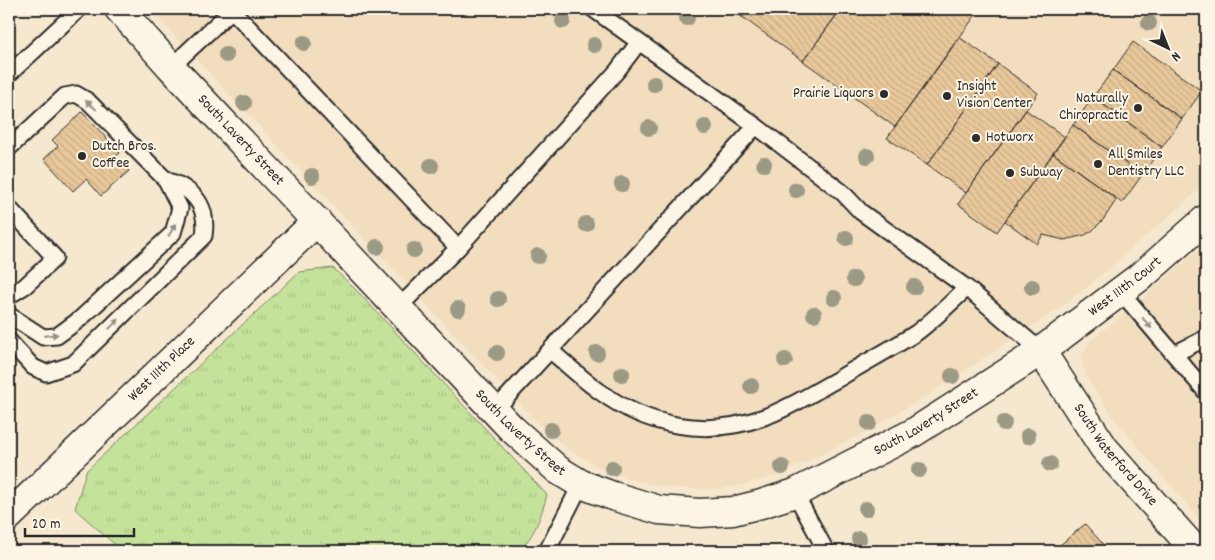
<svg xmlns="http://www.w3.org/2000/svg" width="1215" height="560" viewBox="0 0 1215 560" font-family="Dekko,sans-serif">
<style>
.built{fill:#f2debf}
.grass{fill:url(#grass-tufts);stroke:#788662}
.building{fill:url(#building-back-hatch);stroke:#2b2b2b}
.lines{fill:none;stroke-linecap:round;stroke-linejoin:round}
.lane-casing{stroke:#2b2b2b;stroke-width:19}
.street-casing{stroke:#2b2b2b;stroke-width:31}
.lane{stroke:#fcf5e5;stroke-width:15}
.street{stroke:#fcf5e5;stroke-width:28}
.tree{fill:#9c9984}
.oneway{fill:#949088}
.poi-dot{fill:#2b2b2b;stroke:#fcf5e5;stroke-width:2}
.labels{text-anchor:middle;dominant-baseline:central;stroke-width:4;stroke-linejoin:round;paint-order:stroke}
.poi-label{font-size:15px;fill:#2b2b2b;stroke:#fcf5e5;text-anchor:start}
.street-label{font-size:15px;fill:#2b2b2b;stroke:#fcf5e5}
</style>
<defs>
<pattern id="grass-tufts" width="24" height="20" patternUnits="userSpaceOnUse" patternTransform="scale(1.25)"><rect width="24" height="20" fill="#c5e29a"/><path d="M3 7l-1-3M5 7V3M7 7l1-3M15 17l-1-3M17 17v-4M19 17l1-3" fill="none" stroke="#a9c285"/></pattern>
<pattern id="building-back-hatch" width="6" height="6" patternUnits="userSpaceOnUse" patternTransform="scale(1.25)"><rect width="6" height="6" fill="#e9c89b"/><path d="M-1 5l2 2M0 0l6 6M5-1l2 2" fill="none" stroke="#c8ac86"/></pattern>
</defs>
<rect width="100%" height="100%" fill="#f6e8cf"/>
<filter id="ink" filterUnits="userSpaceOnUse"><feTurbulence type="fractalNoise" baseFrequency=".02" numOctaves="2"/><feDisplacementMap in="SourceGraphic" scale="10" xChannelSelector="R" yChannelSelector="G"/><feConvolveMatrix kernelMatrix="1 2 1 2 8 2 1 2 1" color-interpolation-filters="sRGB"/></filter>
<g filter="url(#ink)">
<!-- built -->
<path class="built" d="M149 9H1206V184L1090 285 1061 307 922 399 862 434 790 470 762 480 742 485 717 489H691L663 487 632 480 606 471 569 450 543 429Z
M1206 243V527L1116 421 1086 377 1082 362V354L1090 341 1150 292Z"/>
<!-- grass -->
<path class="grass" d="M333 268 360 294 547 495C541 516 535 536 518 551H122L75 509 86 471 299 272Z"/>
<!-- building -->
<path class="building" d="M730 9H749L742 17Z
M749 9H841L803 61 742 17Z
M841 9H980L895 127 803 61Z
M959 37 998 64 927 165 887 138Z
M1133 42 1202 91 1182 119 1113 70Z
M998 64 1038 93 966 193 927 165Z
M1113 70 1182 119 1162 147 1093 97Z
M1093 97 1162 147 1142 175 1073 125Z
M1026 110 1065 137 997 232 958 204Z
M82 112 120 153 114 158 117 162 119 160 129 171 101 196 86 179 73 191 44 159 58 146 52 140Z
M1073 125 1142 175 1122 203 1053 153Z
M1053 153 1117 199 1103 220 1092 231 1085 235 1064 240 1043 235 1037 244 1005 221Z
M1085 524 1109 551H1053Z"/>
<g class="lines">
<!-- lane casing -->
<g class="lane-casing">
<path id="lane" d="M593 9 756 126 842 192 861 212 967 288 1041 351
M232 10 458 248
M171 67 233 9
M9 74 79 9
M9 148 65 96 76 94 88 101 166 180 180 208 173 233 80 319 57 336 43 337 9 315
M9 208 55 258 25 286 9 296
M1121 292 1206 392
M398 308 458 248 617 71 639 42
M9 341 33 367 46 373 73 364 204 236C207 216 202 199 184 188 179 184 171 182 166 180
M550 350C566 364 582 379 599 391 648 427 707 438 764 417 790 408 814 392 838 379 864 363 891 349 916 333 934 320 951 302 967 288
M1174 354 1200 341 1206 337
M495 410 756 126
M795 493 826 551
M547 551 581 484"/>
</g>
<!-- street casing -->
<g class="street-casing">
<g id="street">
<path id="s1" d="M119 9 171 67 511 428 558 470 581 484 613 496 659 510 700 513 733 511 761 504 795 493 913 433 1041 351 1145 273 1206 219"/>
<path id="s2" d="M1041 351 1104 448 1196 551"/>
<path id="s3" d="M9 516 317 221"/>
</g>
</g>
<!-- lane -->
<use href="#lane" class="lane"/>
<!-- street -->
<use href="#street" class="street"/>
</g>
<!-- trees -->
<g class="tree">
<circle cx="687" cy="18" r="8"/>
<circle cx="563" cy="21" r="8"/>
<circle cx="1149" cy="23" r="8"/>
<circle cx="304" cy="43" r="8"/>
<circle cx="594" cy="45" r="8"/>
<circle cx="226" cy="55" r="8"/>
<circle cx="654" cy="84" r="8"/>
<circle cx="244" cy="103" r="8"/>
<circle cx="705" cy="127" r="8"/>
<circle cx="649" cy="128" r="8"/>
<circle cx="867" cy="156" r="8"/>
<circle cx="764" cy="164" r="8"/>
<circle cx="431" cy="166" r="8"/>
<circle cx="312" cy="176" r="8"/>
<circle cx="622" cy="184" r="8"/>
<circle cx="796" cy="190" r="8"/>
<circle cx="586" cy="224" r="8"/>
<circle cx="846" cy="238" r="8"/>
<circle cx="377" cy="247" r="8"/>
<circle cx="414" cy="250" r="8"/>
<circle cx="538" cy="256" r="8"/>
<circle cx="854" cy="279" r="8"/>
<circle cx="914" cy="287" r="8"/>
<circle cx="1032" cy="287" r="8"/>
<circle cx="834" cy="298" r="8"/>
<circle cx="498" cy="299" r="8"/>
<circle cx="458" cy="309" r="8"/>
<circle cx="814" cy="314" r="8"/>
<circle cx="497" cy="353" r="8"/>
<circle cx="597" cy="353" r="8"/>
<circle cx="785" cy="360" r="8"/>
<circle cx="622" cy="374" r="8"/>
<circle cx="952" cy="376" r="8"/>
<circle cx="751" cy="386" r="8"/>
<circle cx="869" cy="423" r="8"/>
<circle cx="1004" cy="423" r="8"/>
<circle cx="551" cy="430" r="8"/>
<circle cx="1028" cy="436" r="8"/>
<circle cx="1050" cy="464" r="8"/>
<circle cx="782" cy="467" r="8"/>
<circle cx="612" cy="468" r="8"/>
<circle cx="919" cy="470" r="8"/>
<circle cx="866" cy="509" r="8"/>
<circle cx="859" cy="539" r="8"/>
</g>
<!-- one-way arrows -->
<defs><path id="oneway-solid" d="M-6-.8H1V-3.2L6.5 0L1 3.2V.8H-6Z" transform="scale(1.25)"/></defs>
<g class="oneway">
<use href="#oneway-solid" transform="translate(91 105) rotate(-139)"/>
<use href="#oneway-solid" transform="translate(172 230) rotate(-60)"/>
<use href="#oneway-solid" transform="translate(1147 323) rotate(49)"/>
<use href="#oneway-solid" transform="translate(114 324) rotate(-45)"/>
<use href="#oneway-solid" transform="translate(51 335) rotate(-7)"/>
</g>
</g>
<!-- markers -->
<g class="poi-dot">
<circle cx="884" cy="94" r="5"/>
<circle cx="947" cy="96" r="5"/>
<circle cx="1138" cy="108" r="5"/>
<circle cx="976" cy="138" r="5"/>
<circle cx="82" cy="156" r="5"/>
<circle cx="1098" cy="164" r="5"/>
<circle cx="1010" cy="173" r="5"/>
</g>
<g class="labels">
<!-- poi labels -->
<g class="poi-label">
<text x="957" y="87">Insight<tspan x="957" dy="17">Vision Center</tspan></text>
<text x="874" y="94" text-anchor="end">Prairie Liquors</text>
<text x="1128" y="99" text-anchor="end">Naturally<tspan x="1128" dy="17">Chiropractic</tspan></text>
<text x="986" y="138">Hotworx</text>
<text x="92" y="147">Dutch Bros.<tspan x="92" dy="17">Coffee</tspan></text>
<text x="1108" y="155">All Smiles<tspan x="1108" dy="17">Dentistry LLC</tspan></text>
<text x="1020" y="173">Subway</text>
</g>
<!-- street labels -->
<g class="street-label">
<text stroke="none"><textPath href="#s1" startOffset="179">South Laverty Street</textPath></text>
<text stroke="none"><textPath href="#s1" startOffset="1275">West 111th Court</textPath></text>
<text stroke="none"><textPath href="#s3" startOffset="212">West 111th Place</textPath></text>
<text stroke="none"><textPath href="#s1" startOffset="1034">South Laverty Street</textPath></text>
<text stroke="none"><textPath href="#s1" startOffset="584">South Laverty Street</textPath></text>
<text stroke="none"><textPath href="#s2" startOffset="128">South Waterford Drive</textPath></text>
</g>
</g>
<!-- margin -->
<rect width="1215" height="560" fill="none" stroke="#fcf5e5" stroke-width="30"/>
<rect x="15" y="15" width="1185" height="530" fill="none" stroke="#2b2b2b" stroke-width="2" filter="url(#ink)"/>
<!-- north arrow -->
<g transform="translate(1168 48) rotate(137)" stroke="#fcf5e5" stroke-width="4" paint-order="stroke">
<path d="M0-4L9 19L0 12L-9 19Z" fill="#2b2b2b"/>
<text y="-8" font-size="14" font-weight="bold" text-anchor="middle" fill="#2b2b2b">N</text>
</g>
<!-- scale -->
<path d="M25 528v8h109v-8" fill="none" stroke="#2b2b2b" stroke-width="2.5"/>
<text x="32" y="528" font-size="15" fill="#2b2b2b" stroke="#fcf5e5" stroke-width="4" paint-order="stroke">20 m</text>
</svg>
